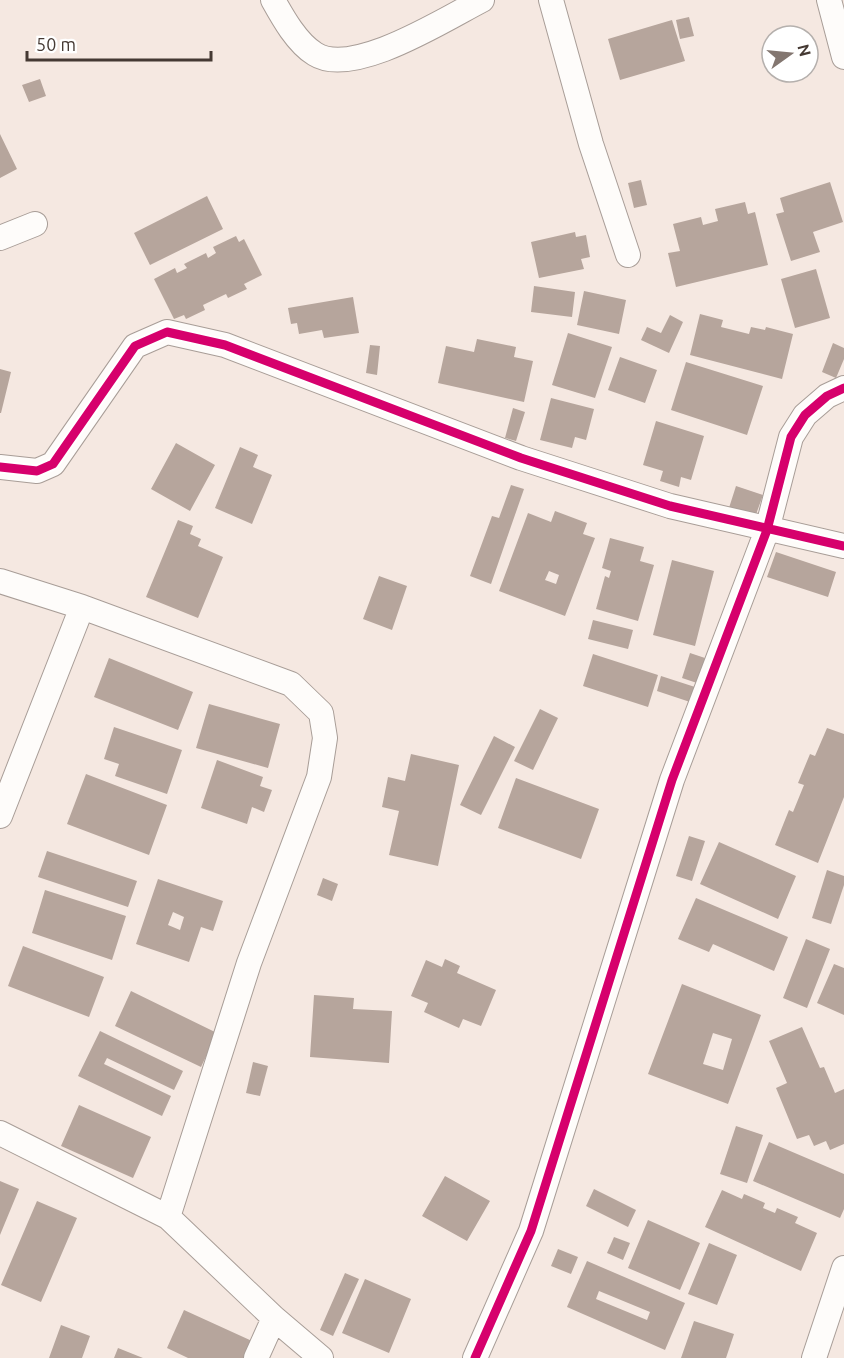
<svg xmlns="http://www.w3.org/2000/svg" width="844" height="1358" viewBox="0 0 844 1358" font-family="Ubuntu,sans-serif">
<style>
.building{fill:#b6a59c;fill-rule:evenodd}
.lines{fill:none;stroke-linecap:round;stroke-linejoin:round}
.minor-casing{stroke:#a89d97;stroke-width:26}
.minor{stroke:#fefcfa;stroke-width:24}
.cycleway-casing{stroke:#fff;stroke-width:13}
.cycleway{stroke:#d6006c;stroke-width:9}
</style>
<rect width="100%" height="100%" fill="#f5e8e1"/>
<!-- building -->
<path class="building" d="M689 17 694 36 680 39 676 20Z
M672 20 685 61 620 80 608 39Z
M40 79 46 96 29 102 22 85Z
M0 134 17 169 0 178Z
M641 180 647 205 634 208 628 183Z
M830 182 843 222 813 232 820 252 791 261 776 214 784 212 780 198Z
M207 196 223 229 150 265 134 233Z
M745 202 748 214 755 212 768 265 676 287 668 253 680 251 673 224 701 217 703 225 718 221 715 209Z
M575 232 576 237 586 235 590 257 581 259 584 269 539 278 531 242Z
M236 236 239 242 244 239 262 275 244 284 247 289 228 298 226 294 203 305 205 310 186 319 184 315 174 319 154 279 175 268 177 273 187 268 184 264 206 253 208 258 216 253 213 247Z
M816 269 830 318 795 328 781 279Z
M534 286 575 292 572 317 531 312Z
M584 291 626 300 619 334 577 325Z
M353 297 359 333 324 338 322 330 299 334 297 323 291 324 288 308Z
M700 314 723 320 721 327 749 334 751 327 765 330 766 327 793 334 782 379 690 355Z
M670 315 683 322 669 353 641 340 647 327 661 333Z
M568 333 612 347 595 398 552 385Z
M477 339 516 347 514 357 533 361 524 402 438 383 446 346 474 352Z
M833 343 844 348V359L836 378 822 372Z
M370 345 380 346 377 375 366 373Z
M620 357 657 370 645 403 608 390Z
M686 362 763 386 747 435 671 410Z
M0 369 11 372 1 413H0Z
M551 398 594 409 586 440 575 437 572 448 540 440Z
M513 408 525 412 516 441 505 438Z
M656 421 704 436 691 480 681 477 679 487 660 481 663 471 643 465Z
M176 443 215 465 190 511 151 489Z
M240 447 258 455 253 467 272 475 252 524 215 508Z
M511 485 524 489 491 584 470 576 492 516 499 518Z
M736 486 763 495 754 520 728 511Z
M555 511 587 523 583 534 595 538 565 616 499 591 528 513 551 522ZM549 571 559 575 556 584 545 580Z
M178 520 193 526 190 534 201 539 198 546 223 557 198 618 146 597Z
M610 538 644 547 640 561 654 565 638 621 596 609 605 576 609 578 611 571 602 568Z
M776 552 836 572 828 597 767 577Z
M672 560 714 571 695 646 653 635Z
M379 576 407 586 392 630 363 619Z
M593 620 633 630 628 649 588 639Z
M690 653 705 658 697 683 682 678Z
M593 654 658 675 648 707 583 686Z
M109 658 193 692 178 730 94 697Z
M661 676 695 687 690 702 657 691Z
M209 704 280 724 268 768 196 748Z
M540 709 558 718 533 770 514 761Z
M114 727 182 750 167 794 115 776 119 764 104 759Z
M827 728 844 734V797L818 863 775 845 789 810 793 812 804 785 798 783 810 754 815 756Z
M494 736 515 747 481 815 460 805Z
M411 754 459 765 438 866 389 855 399 811 382 807 388 777 405 781Z
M217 760 263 777 260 786 272 790 264 812 252 807 247 824 201 808Z
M86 774 167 805 149 855 67 824Z
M516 778 599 809 581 859 498 828Z
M689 836 705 841 692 881 676 876Z
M719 842 796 876 778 919 700 884Z
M47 851 137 881 128 907 38 877Z
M827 870 844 876V885L831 924 812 918Z
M323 878 338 884 332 901 317 895Z
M158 879 223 901 213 931 201 927 189 962 136 944ZM173 912 184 917 180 930 168 925Z
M45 890 126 916 112 960 32 933Z
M696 898 788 937 774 971 713 944 709 952 678 939Z
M806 939 830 949 807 1008 783 998Z
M23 946 104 977 89 1017 8 986Z
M445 959 460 966 457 973 496 990 481 1026 463 1019 459 1028 424 1012 428 1003 411 996 426 960 442 967Z
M834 964 844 968V1015L817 1003Z
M682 984 761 1015 728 1104 648 1074ZM713 1033 732 1039 723 1070 703 1064Z
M131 991 217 1033 201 1067 115 1026Z
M314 995 354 998 353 1009 392 1011 389 1063 310 1057Z
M802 1027 820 1068 824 1067 835 1093 844 1089V1144L830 1150 826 1141 814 1146 809 1135 797 1139 776 1088 787 1083 769 1041Z
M100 1031 183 1071 174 1090 107 1058 104 1064 171 1096 162 1116 78 1076Z
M253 1062 268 1066 260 1096 246 1093Z
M79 1105 151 1137 133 1178 61 1146Z
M736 1126 763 1135 747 1183 720 1174Z
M769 1142 844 1174V1209L840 1218 753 1181Z
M445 1176 490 1201 467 1241 422 1216Z
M0 1181 19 1189 0 1235Z
M594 1189 636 1210 628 1227 586 1206Z
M722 1190 742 1199 744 1194 765 1203 763 1208 775 1213 777 1208 798 1217 795 1223 817 1233 801 1271 705 1227Z
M37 1201 77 1218 41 1302 1 1285Z
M648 1220 700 1243 680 1290 628 1268Z
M614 1237 630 1243 623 1260 607 1253Z
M709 1243 737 1255 717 1305 688 1294Z
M558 1249 578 1257 571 1274 551 1266Z
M587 1261 685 1303 665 1350 567 1307ZM599 1291 650 1312 647 1320 596 1299Z
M345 1273 359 1279 333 1336 320 1330Z
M365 1279 411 1299 389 1353 342 1333Z
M184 1310 252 1341 244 1358H188L167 1348Z
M694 1321 734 1334 726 1358H681Z
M61 1325 90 1336 82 1358H49Z
M118 1348 143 1358H114Z"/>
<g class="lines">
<!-- minor casing -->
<g class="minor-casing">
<path id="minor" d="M273 0C283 18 297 43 315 54 353 78 445 19 482 0
M551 0 591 144 628 255
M829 0 844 57
M0 238 35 224
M0 467 37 471 53 464 135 346 167 332 225 345 521 458 670 506 844 546
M0 581 82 607 291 684 321 713 325 738 319 777 249 963 168 1217
M0 816 82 607
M0 1133 168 1217 274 1318 321 1358
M256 1358 274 1318
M475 1358 531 1231 672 780 767 530 791 437 805 415 827 396 844 388
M814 1358 844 1268"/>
</g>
<!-- minor -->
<use href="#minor" class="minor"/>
<!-- cycleway casing -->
<g class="cycleway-casing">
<path id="cycleway" d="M0 467 37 471 53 464 135 346 167 332 225 345 521 458 670 506 844 546
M475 1358 531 1231 672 780 767 530 791 437 805 415 827 396 844 388"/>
</g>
<!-- cycleway -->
<use href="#cycleway" class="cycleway"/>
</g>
<!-- north arrow -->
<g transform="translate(790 54) rotate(75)"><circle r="28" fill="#ffffff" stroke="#b5b0ad" stroke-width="1.5"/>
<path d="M0-4.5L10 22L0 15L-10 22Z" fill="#837670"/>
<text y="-9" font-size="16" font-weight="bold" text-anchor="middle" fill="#453933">N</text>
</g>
<!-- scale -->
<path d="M27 51v9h184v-9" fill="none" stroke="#453933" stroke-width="3"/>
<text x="36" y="51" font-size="18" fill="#453933" stroke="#ffffff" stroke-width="4.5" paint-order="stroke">50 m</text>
</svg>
